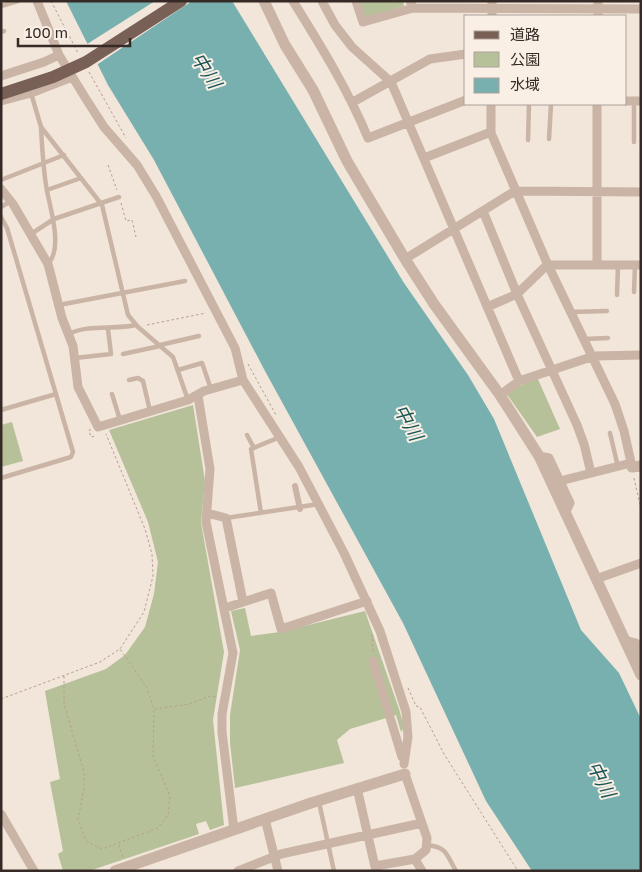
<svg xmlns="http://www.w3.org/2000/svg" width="642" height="872" viewBox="0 0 642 872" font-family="'Golos Text','Noto Sans JP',sans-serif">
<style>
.green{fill:#b6c199}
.water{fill:#77b0af}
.pier{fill:#f2e5d9}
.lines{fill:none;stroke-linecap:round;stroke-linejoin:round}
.path{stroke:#b69e8f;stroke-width:1;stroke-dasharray:2.5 2.5;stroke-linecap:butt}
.service{stroke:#cab4a5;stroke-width:4.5}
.pedestrian{stroke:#cab4a5;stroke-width:6}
.minor{stroke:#cab4a5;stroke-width:9}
.tertiary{stroke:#cab4a5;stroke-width:11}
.primary{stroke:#786057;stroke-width:12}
.labels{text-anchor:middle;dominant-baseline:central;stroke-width:4;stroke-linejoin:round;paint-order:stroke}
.water-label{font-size:19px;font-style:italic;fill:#1b5758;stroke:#faefe5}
</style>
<rect width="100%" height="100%" fill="#f2e5d9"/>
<!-- green -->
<path class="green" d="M359 1H403L404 6 366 17Z
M537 377 560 429 537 437 506 393Z
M193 405 205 481 201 523 224 652 213 720 224 825 210 830 206 821 196 824 199 834 89 871H63L58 854 63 851 50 782 60 779 45 691 106 669 125 655 145 627 154 594 158 562 148 522 109 430Z
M12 422 23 461 1 467V425Z
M245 608 251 636 280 632 365 611 400 712 404 728 401 732 396 715 350 729 337 740 344 763 235 788 230 743V715L240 650 231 611Z"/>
<!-- water -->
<path class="water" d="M66 1H232L404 283 468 375 494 419 581 630 619 673 641 719V871H532L486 801 403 623 265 371 154 160 108 85Z"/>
<!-- pier -->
<path class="pier" d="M155 1H192L95 66 84 46Z"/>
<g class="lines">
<!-- path -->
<path class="path" d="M51 1 78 53
M89 72 126 138
M108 165 117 190
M121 203 126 221 132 220 136 237
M147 325 206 313
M248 364 276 415
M91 430H89L91 437 96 436
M634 478 641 509
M372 634 373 653
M64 676V704L84 772V788L78 820 86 841 102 849 158 828 168 815 170 796 153 756 154 709 147 688 120 649
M408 688 416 706
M1 699 100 662 120 649 144 612 153 576 152 554 145 529 106 434
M416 706 420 707 444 754 518 871
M155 709 189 704 210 696 216 697
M119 845 123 858"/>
<!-- service -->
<path class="service" d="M1 6 18 1
M1 32 4 31
M31 93 41 127 102 205 128 315 138 327 173 357 188 400
M41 127C42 146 43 166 46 185 49 206 64 247 48 264
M549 139 551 104
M528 140 529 104
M634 142V101
M1 180 64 155
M47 190 81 178
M1 207 11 201
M1 217 7 228 73 452 71 457 1 478
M31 234 54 219 119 197
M634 292 635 265
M617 295 618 265
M59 305 185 281
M571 312 607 311
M68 334C89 324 113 330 136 325
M585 339 608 338
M160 345 199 336
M123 354 160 346
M75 358 111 354 108 329
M178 370 202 363 211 389
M129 380 138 378 143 381 150 411
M112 394 120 420
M1 410 56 394
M610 433 618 467
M247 435 254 448
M261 513 251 449 280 437
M226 518 319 504
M319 802 334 871
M428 845C448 848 446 854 456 871"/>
<!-- pedestrian -->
<path class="pedestrian" d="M295 486 300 509"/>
<!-- minor -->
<path class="minor" d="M37 1 59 55 86 99 104 127 137 165 156 196 235 348 243 380 299 467 344 553 380 631 406 712 408 737 404 764
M293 1C321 46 348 90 368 138L466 100
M322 1 335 25 352 47 391 82 519 381
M356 1 363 22 413 8
M410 1 413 8 641 9
M492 16V1
M598 16V1
M1 76 44 62 59 55
M1 101 31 93 72 77
M626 101H641
M353 102 430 59 466 54
M491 104V133L547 263 615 404 624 431 632 467
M424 158 491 132
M1 189 13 204 48 264 62 318 73 346 78 387 98 427 188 400 204 391 243 380
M483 211 517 294 577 425 584 444 591 473
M405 259 510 194 518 191 641 192
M549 265H641
M597 265V104
M487 307 517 294 548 264
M500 395 519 381 594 356 641 355
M198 396 210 469 206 522 233 653 222 714V732L234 830
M539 456 549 458 570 503 565 514
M560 481 631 463
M207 513 226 518 243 602
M596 579 641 563
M225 608 271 593 281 629 367 601
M624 640 636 643 641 654
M373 661 402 757
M357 788 376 871
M1 814 34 871
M265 819 278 871
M415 859 422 871
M375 866 415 859 426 850 427 838 405 774
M238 871 281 854 422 823"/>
<!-- tertiary -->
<path class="tertiary" d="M264 1 285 45 313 90 347 161 405 259 434 304 500 395 539 456 641 675
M632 467 641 466
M115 871 311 803 405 774"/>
<!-- primary -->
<path class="primary" d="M1 94 53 77 86 62 181 1"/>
</g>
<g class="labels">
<!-- water labels -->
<g class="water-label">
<text transform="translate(207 70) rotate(58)">中川</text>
<text transform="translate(409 422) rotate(61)">中川</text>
<text transform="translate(602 779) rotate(63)">中川</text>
</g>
</g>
<!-- border -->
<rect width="642" height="872" fill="none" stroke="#362a26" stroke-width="5"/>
<!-- legend -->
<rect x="464" y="15" width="162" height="90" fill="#faefe5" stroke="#aca099"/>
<rect x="474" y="31" width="25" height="8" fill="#786057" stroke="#aca099"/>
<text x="510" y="40" font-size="15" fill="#362a26">道路</text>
<rect x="474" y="52" width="25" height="15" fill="#b6c199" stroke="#aca099"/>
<text x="510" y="65" font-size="15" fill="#362a26">公園</text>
<rect x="474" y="78" width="25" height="15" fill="#77b0af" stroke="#aca099"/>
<text x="510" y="90" font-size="15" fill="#362a26">水域</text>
<!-- scale -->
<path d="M18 38v8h112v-8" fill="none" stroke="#362a26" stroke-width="2.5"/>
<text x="25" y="38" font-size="15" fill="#362a26" stroke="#faefe5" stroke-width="4" paint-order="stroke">100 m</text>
</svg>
